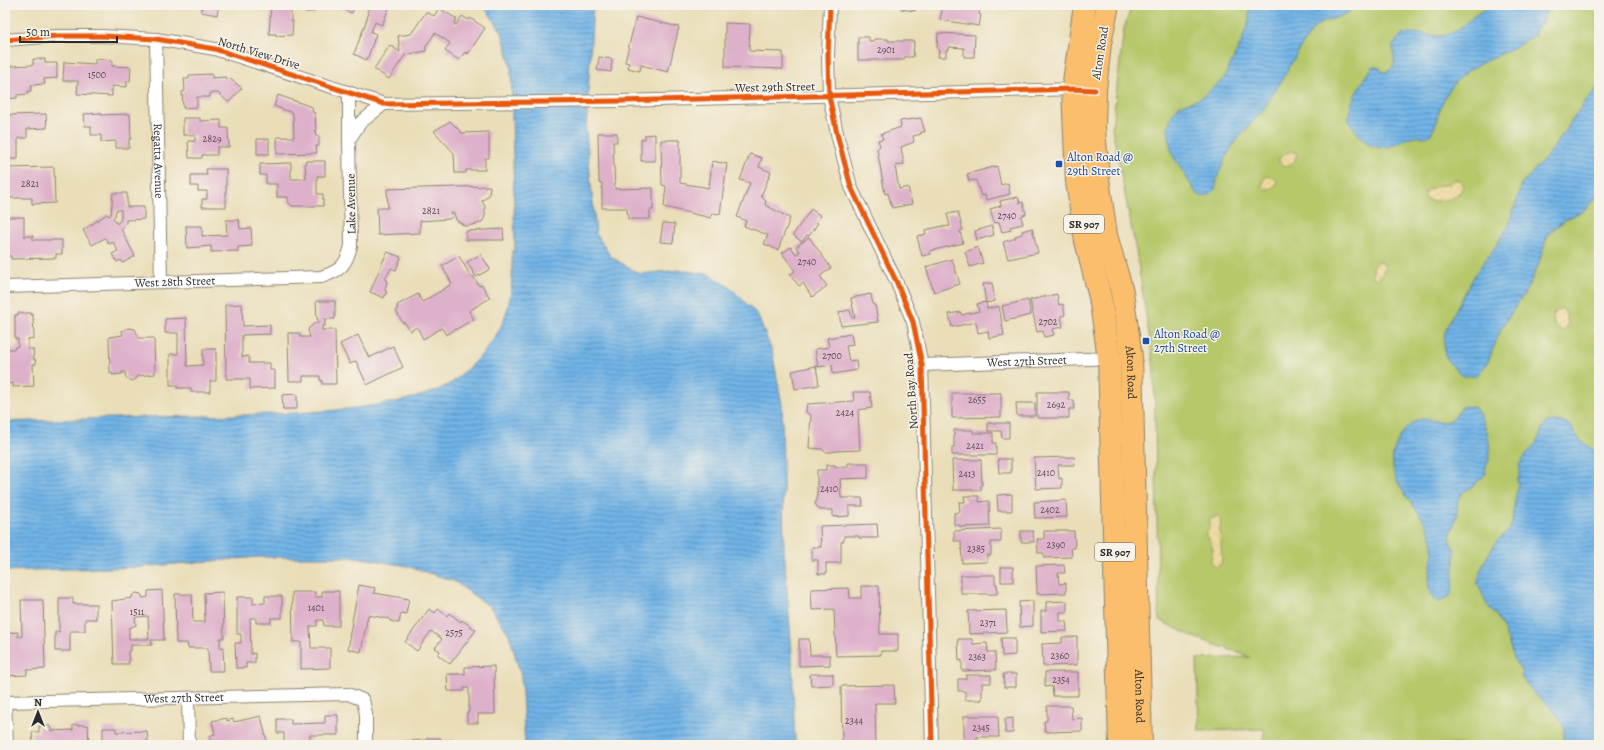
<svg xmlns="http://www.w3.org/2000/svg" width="1604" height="750" viewBox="0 0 1604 750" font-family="Alegreya,serif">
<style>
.grass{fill:#b6c86b;stroke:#707a4b}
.sand{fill:url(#sand-dots);stroke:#8c8264}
.water{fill:url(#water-rules);stroke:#4e7089}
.building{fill:#deb1ca;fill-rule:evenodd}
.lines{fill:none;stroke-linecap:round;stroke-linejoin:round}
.street-casing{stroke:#8a8472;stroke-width:14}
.highway-casing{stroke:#8a8472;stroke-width:24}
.street{stroke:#fff;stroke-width:12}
.highway{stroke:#fabe6d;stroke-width:22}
.cycleway-casing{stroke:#f7f3e8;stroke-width:8}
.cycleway{stroke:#e8590c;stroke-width:5}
.transit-dot{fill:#1a4fb4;stroke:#f7f3e8;stroke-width:1.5}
.labels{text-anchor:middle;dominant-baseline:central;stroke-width:3;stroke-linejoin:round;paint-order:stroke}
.number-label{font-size:10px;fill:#584c53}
.shield{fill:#f7f3e8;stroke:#686764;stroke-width:1}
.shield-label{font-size:11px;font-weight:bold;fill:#2b2b2b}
.street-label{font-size:12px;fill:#2b2b2b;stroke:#f7f3e8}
.transit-label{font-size:12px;fill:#164399;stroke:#f7f3e8;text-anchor:start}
</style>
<defs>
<pattern id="sand-dots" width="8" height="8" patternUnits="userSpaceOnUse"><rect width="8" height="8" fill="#eeda9e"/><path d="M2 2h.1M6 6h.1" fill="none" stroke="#cb8" stroke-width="1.8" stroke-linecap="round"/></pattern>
<pattern id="water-rules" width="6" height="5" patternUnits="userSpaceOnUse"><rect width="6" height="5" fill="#71b4e7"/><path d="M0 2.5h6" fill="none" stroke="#5d93bb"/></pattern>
</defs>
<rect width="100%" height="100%" fill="#f7f3e8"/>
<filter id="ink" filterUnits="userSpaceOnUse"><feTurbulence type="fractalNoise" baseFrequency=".025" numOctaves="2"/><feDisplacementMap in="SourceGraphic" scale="8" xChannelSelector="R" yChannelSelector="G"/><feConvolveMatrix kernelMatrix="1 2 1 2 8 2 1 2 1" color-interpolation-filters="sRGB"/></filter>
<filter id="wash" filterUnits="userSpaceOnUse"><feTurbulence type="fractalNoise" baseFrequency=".012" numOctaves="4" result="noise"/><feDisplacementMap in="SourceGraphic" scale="16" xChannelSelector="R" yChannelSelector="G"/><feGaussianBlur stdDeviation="0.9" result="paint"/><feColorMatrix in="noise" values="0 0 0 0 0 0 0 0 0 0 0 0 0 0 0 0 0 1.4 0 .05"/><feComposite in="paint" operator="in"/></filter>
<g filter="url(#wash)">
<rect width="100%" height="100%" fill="#eadeb9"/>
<!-- grass -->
<path class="grass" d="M1132 5H1599V745H1264V729L1199 731 1197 659 1250 657 1194 637 1159 620 1154 368 1137 256 1112 128 1124 28Z"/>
<!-- sand -->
<path class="sand" d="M1290 151 1297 153 1295 161 1289 166 1281 165 1279 162V158Z
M1266 176 1276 179 1277 183C1273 189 1268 190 1262 188L1264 178Z
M1455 179 1460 181 1463 186C1458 200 1443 201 1430 201L1424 197 1426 191 1437 186 1448 184Z
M1378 261 1384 264C1385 271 1383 276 1376 279L1373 277C1372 270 1373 265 1378 261Z
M1562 308 1566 314 1568 324C1567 329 1565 331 1560 331 1555 326 1551 321 1553 314Z
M1217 516 1221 520 1220 528 1222 561 1221 564 1216 567C1206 562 1215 553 1212 546 1211 541 1207 538 1206 534L1209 528V520Z"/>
<!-- water -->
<path class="water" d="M483 5H593L586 132 596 234 611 257 640 274 678 270 709 274 730 287 757 314 772 351 782 405 784 549 792 654 795 745H525L521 676 509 634 490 607 454 581 407 566 356 557H259L140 567 5 571V422C72 419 138 417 205 416 263 414 320 414 377 405 402 401 428 396 450 384 456 380 462 373 468 368 507 334 514 301 512 251H515L511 66 502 32Z
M1250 5H1353L1349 12 1341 16 1321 23 1314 28 1302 45 1277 88 1263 110 1234 143 1225 159 1218 176 1215 189 1209 195 1202 197 1196 193 1173 156 1169 141 1168 126 1172 115 1180 105 1199 99 1223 80 1241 43 1249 20Z
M1489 5H1549L1544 17 1543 24H1539L1535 31V35C1527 39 1519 45 1511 49 1494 58 1475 64 1460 77 1451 86 1443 99 1439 111 1437 118 1436 127 1431 134 1427 139 1417 136 1411 137 1405 139 1400 142 1394 145 1371 154 1360 138 1349 121 1348 100 1362 84 1373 66L1380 68 1382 72C1398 72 1394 58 1393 47 1403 21 1426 40 1445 35 1457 32 1465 24 1474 16 1479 12 1485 10 1489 5Z
M1599 85V195L1585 210 1565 220 1550 232 1546 240 1538 266 1527 289 1501 329 1487 364 1476 376H1463L1448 362 1445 355 1444 344 1445 332 1449 322 1477 271 1493 250 1509 225 1522 184 1549 154 1582 106Z
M1463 406 1474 407C1485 421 1492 441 1489 459 1488 464 1484 467 1486 474L1473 486 1461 494 1458 500 1457 516 1450 537 1451 544 1455 550 1453 587 1450 596 1445 600 1437 602C1421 591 1434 563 1433 547 1431 510 1378 484 1396 445 1400 436 1406 427 1414 422 1425 414 1437 425 1449 421 1458 418 1457 410 1463 406Z
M1556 421 1566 423 1572 428 1579 439 1599 454V745H1561L1564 736V727L1558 716 1548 705 1535 695 1522 678 1521 670 1515 661 1504 630 1497 617 1487 605 1478 584 1480 571 1487 557 1496 542 1509 530 1512 523 1513 512 1518 485 1517 479C1521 475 1521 471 1519 465 1524 456 1533 449 1538 440 1541 434 1541 427 1547 423 1549 421 1553 421 1556 421Z"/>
<g id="blocks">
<!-- building -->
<path class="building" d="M202 5H219L217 15 201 12Z
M271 5H297V10H291V21H293L292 35 276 36V34H269Z
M305 5H316L315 12H305Z
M332 5H355L352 13Z
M370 5H390L382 25 375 22 371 32 376 34 367 60 354 54 367 19 369 13 367 12Z
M644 5H655L654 10 644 8Z
M901 5H915V11L901 9Z
M943 5H980L979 14 981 15 979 26 940 20Z
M439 8 457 19 454 24 456 25 462 16 469 20 470 18 485 28 468 54 465 52 459 60 445 51 450 43 435 33 426 46V51L405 55 389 79 374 69 390 45 400 52 398 36 411 34 426 12 434 16Z
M636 17 679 27 668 72 641 65 640 71 628 68 629 63 625 62Z
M725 23 750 24 749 51 783 52V69L725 67Z
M938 33 975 35 974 57H964V48L949 47V50H946V57H938L939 49H937Z
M858 37H869V41H874V39H888V41H914L913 57H904V60H858Z
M599 57 612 59 611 72 597 70Z
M33 59H45V63H57V78L44 79 45 84 31 85V91H28V94L17 95V98L5 99V71H10V66L33 65Z
M95 59 112 60V66L131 67 130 81H127V87L112 86V96L77 94 78 81H63L64 62 95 64Z
M212 74V78L225 77 228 80 229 78 242 88 230 101 228 102 218 93H210V97H197V107L183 108 182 92 185 91 184 79H189V75Z
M278 95 312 107 313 113H315L316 136H319V146H316L317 153 277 154V137H294L293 113 274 106Z
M101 113V115L130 114 131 139H129V148H116V141L101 142V135H91V126H85L84 114Z
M46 114 47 128 27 129V138H18V159H5V115Z
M183 118H200V121L221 120V128H228L229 147H217V155H202V158H189L188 141H195V135H183Z
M921 118 925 132H921V134L913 136 914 142 901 147 904 164 895 166 899 189 908 187 912 204 892 208 888 193 885 194 877 149 880 146 878 140 883 139 881 134 901 127 900 121Z
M450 121 462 133 489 132V158H485V170H466V173H455L454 153 434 131Z
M598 133H617V142H613L615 189 653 188V210H650V219H628L627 208H602V183H599Z
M655 134V161H641V139H645V135Z
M257 139H269V154H257Z
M661 140H680V183L709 188 712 161 727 164 720 214 712 213 711 218 664 207 666 186 662 185Z
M750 154 762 158 759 167 771 172 761 196 766 201 765 205 790 218 778 250 764 244 768 235 744 226 746 221 737 217 750 183 740 180Z
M305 161H325V176H317V194H323V206H292L288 202V197H277V184H266V175H260V164L291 163V179H306Z
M997 166 1001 185 1008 183 1010 194 986 200 985 195 981 196 976 180 969 181 967 174Z
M54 167 55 203 32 204V198H5V168Z
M206 169H226V207H202V199H207V191H198V186H191V175H207Z
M490 186 489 195 482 201 485 207V216L483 221 478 224 465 226 456 220 454 213H451L452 217 449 219 420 221V233L378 235 377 208H388L387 189Z
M113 193H127V207H144V219L126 220V224L121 229 135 256 123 263 121 260 117 262 112 254 118 251 113 242 109 244 105 238 92 245 83 230 107 214 109 216 111 214ZM116 210H121V219L117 224 113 218 115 216Z
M1018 197 1020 203 1023 202 1026 214 1021 216 1023 224 1010 227 1011 230 1002 232 999 222 994 223 990 209 1001 206 1000 201Z
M811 209 821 216 816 222 818 223 809 236 807 235 802 242 793 235Z
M958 212 963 230 960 231 963 243 930 251 931 254 922 256 917 236 926 234 925 230 943 226V227L950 226 947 214Z
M5 217H24V236H33V240H62V254H56V258L11 259V256H5Z
M226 220H239L240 229 251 228 252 246 238 247V251L211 252V246L187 248 186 226H202V236L227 235Z
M663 223 675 224 673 243 660 242Z
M992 226 994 235 977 240 975 231Z
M1032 228 1038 253 1008 259 1003 242 1016 238 1015 236 1022 234V231Z
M503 229 504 240H466V231Z
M809 237 831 268 820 276 827 286 812 297 803 283 799 286 790 275 795 271 782 253 791 247 796 254 800 252 796 247Z
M978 247 983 263 970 267 965 252Z
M387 252 401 257 396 270 391 268 385 280 387 281 385 291 387 292 384 298 370 292Z
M481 254 490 269 476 277 467 262Z
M459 256 471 277 473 276 479 286 482 285 490 298 469 311 474 319 446 335 442 328 423 339 417 327 410 331 405 323H403L396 311 398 310 396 308 398 307 397 305 418 294 422 302 452 284 442 266Z
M952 259 960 284 934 292 926 267Z
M992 283 995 301 986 303 983 284Z
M871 294 873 305H875L878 322 841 326 839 312 850 310 852 318H855L851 298Z
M1057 294 1059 305 1063 304 1065 315 1061 316 1063 327 1052 329 1054 335 1044 337 1043 331 1037 332 1030 300Z
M1028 300 1031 315 1005 321 1002 306Z
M316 301H335V319H325V326H322V330H335L336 384H322V380H320V376H303V381H289L288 333H300V337H310L308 329 315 323H318V319H317Z
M986 302 987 309 999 306 1004 335 989 338 988 331 978 333 976 322 952 327 949 314 961 312V315L979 311 977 304Z
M242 304 243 326 270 325V334L242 335V357L249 356V363H270V370H275V388L250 389V379H226L225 305Z
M18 313H31V315H33L34 338 28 339V349H33L34 360 35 359 36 364H33L34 386 13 387V383L5 384V347H8V349H15V347L18 346V339H15V315H18Z
M186 318 187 366 203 365V349H216V381H210V392H191V388H177V385H170V354H178V333H165V319Z
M128 328 135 329 139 338H154L155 374 138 376 136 379 132 381 126 378 125 372H122V374L112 375V373H110L109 337 123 335 122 331Z
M851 334 853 345 846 346 849 361 856 360 857 370 833 374 832 365 818 367 815 349 829 347 827 338Z
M358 335 369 358 393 346 403 367 367 385 356 361 350 364 340 344Z
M816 366 819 385 795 389 792 371Z
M853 392H870L872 408 858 410 860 450 836 451 831 452H825L822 449 809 448 811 415 806 412 807 404 854 401Z
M1037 392H1069V400H1074V409H1069V418H1037Z
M952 393H1001V417L952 418Z
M297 394V409H283L282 395Z
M1016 403H1035V416H1017Z
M988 423H1009V438H1002L1001 431H988Z
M954 430H973V433H993V443H996V455H952V447H954Z
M1074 457 1075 465H1058L1059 479 1062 478V488L1036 489 1034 458Z
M998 459H1011V473H999Z
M952 460H981L982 485H981V490H953Z
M848 463H868V478L840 479 841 498H862L863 506H849V516L833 517V510H820L815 504 817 499V470H826V465H835V467H848Z
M1012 494V511H998L997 495Z
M964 496H979V502L989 501 990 526 960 527V525H954V513L960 512 959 502H965Z
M1066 500 1067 517 1035 518 1034 502Z
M877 524 878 538H859V536H844V541L841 542V563H826V574H818V560H812V547H821L820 526Z
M1001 529V542H991V555H987V562L962 563 961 541H954V531Z
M1021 531H1033L1034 542H1021Z
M1044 531H1074L1075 548H1071L1072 557 1044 558V553H1038L1037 539H1044Z
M1064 565 1065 573H1058L1059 584 1066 583V593L1037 594 1036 566Z
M1001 567H1013V582H1001Z
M961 575H995V584H997V594H961Z
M359 585 375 588 374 593 409 599 406 614 401 613 399 623 390 621V619L368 615 361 652 348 649 350 639 349 638Z
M861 586H879L880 634H898V651H881V655L836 656 834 609 812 610 811 589 849 588 850 598H861Z
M162 590 164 640H151L152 645H131V651H128L129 664H114L112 601 132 598V596L136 593 141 594 143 598 148 597V591ZM148 616 149 639H129V628L136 625 135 618 137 617Z
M322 591H339V626H324L323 620H317V626H310L311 648H330V668L301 669V642H293L292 592H315V597H322Z
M223 592 224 638H220V648L223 647 224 671H209L208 648H188L187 643H176L175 594H192L193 622H205L204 593Z
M265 596H282V618H271V623H256V618H250L251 654 255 653V663H246V668H236L235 643H241V634H237V597H253V604L265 603Z
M59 598H73V604H96V619H85V631H70V651H55V632H59Z
M21 600H43L45 669 27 670V675L5 676V633L18 632V637L22 636Z
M1033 601V626L1020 627 1019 602Z
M1067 601V612H1060V621H1066L1067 631 1041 632V611H1046V602Z
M429 609 435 613 438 609 447 616 449 613 461 622 462 620 476 630 450 664 438 655 440 651 435 648 442 639 431 631 417 651 405 642Z
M1006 610 1007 632 969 634 968 611Z
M1062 637H1077V665L1043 666 1042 644 1062 643Z
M1001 638H1015V655L1002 656Z
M799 639H809L810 655H830V665L799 666Z
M958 639H972L973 644 987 643 988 652H995L996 670 962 671V660L959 661Z
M494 666 495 714H478V723H467V712H469V688H464V691H448L447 674H465V667Z
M1045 672H1078V696H1053L1052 686 1045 687Z
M810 674H833V685L811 686Z
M1003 674H1016V687H1004Z
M966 675H991V683H982V700H965V691H958V679H966Z
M894 685 895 703H875L876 745H850V743H842L841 686Z
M1047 706H1071L1072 719 1082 718V731L1047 732V731H1045L1044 721H1047Z
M325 715H338V735H310V745H284V733H277V719H291V724L325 723Z
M261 716 267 742 254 745H212L209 736 215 734 212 721 227 718V721L233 719 234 722Z
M964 716H998L999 737H977V741H964Z
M1013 718V733H1005V719Z
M73 725H88L89 745H33L32 732H39V726H50L51 731 73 730Z
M103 728H116V732L147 731 148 741H145V745H106V743H103Z
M427 738H441V741L453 740V741H484V745H404L403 741 427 740Z
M1063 743H1083V745H1063Z"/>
</g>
</g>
<g filter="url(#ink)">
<use href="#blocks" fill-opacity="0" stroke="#8a8472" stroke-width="1"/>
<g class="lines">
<!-- street casing -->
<g class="street-casing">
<g id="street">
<path d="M830 5 828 55 829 96 838 138 851 187 897 283 913 322 922 365 932 745"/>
<path id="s1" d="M156 39 161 282"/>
<path d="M5 40 57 36H103L156 39 215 49 384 104 621 101 1078 89"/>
<path d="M349 92V140"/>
<path id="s2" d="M5 287 321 277C340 271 346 266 351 246L349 140 360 123 384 104"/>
<path id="s3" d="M922 365 1114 358"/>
<path d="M188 698 189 745"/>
<path id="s4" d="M5 702 348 694 363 700 366 714V745"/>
<path d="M5 702 7 745"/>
</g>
</g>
<!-- highway casing -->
<g class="highway-casing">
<g id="highway">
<path d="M1085 5 1073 89 1077 182 1086 241 1100 297 1109 358 1120 745"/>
<path id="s5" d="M1108 5 1100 43 1095 90 1094 128 1098 179 1106 235 1122 292 1131 357 1141 745"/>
</g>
</g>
<!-- street -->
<use href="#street" class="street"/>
<!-- highway -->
<use href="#highway" class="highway"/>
<!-- cycleway casing -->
<g class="cycleway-casing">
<path id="cycleway" d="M830 5 828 55 829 96 838 138 851 187 897 283 913 322 922 365 932 745
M5 40 57 36H103L156 39 215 49 384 104 621 101 1073 89 1095 90"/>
</g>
<!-- cycleway -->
<use href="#cycleway" class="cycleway"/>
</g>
</g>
<!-- markers -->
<g class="transit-dot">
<rect x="1055" y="160" width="8" height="8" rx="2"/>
<rect x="1142" y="337" width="8" height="8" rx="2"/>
</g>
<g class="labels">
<!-- number labels -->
<g class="number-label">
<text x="886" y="49">2901</text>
<text x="97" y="74">1500</text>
<text x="212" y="138">2829</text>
<text x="30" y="183">2821</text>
<text x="431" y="210">2821</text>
<text x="1007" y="215">2740</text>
<text x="807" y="261">2740</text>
<text x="1048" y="321">2702</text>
<text x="832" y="355">2700</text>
<text x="977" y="399">2655</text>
<text x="1056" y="404">2692</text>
<text x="845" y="412">2424</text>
<text x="975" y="445">2421</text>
<text x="1046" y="472">2410</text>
<text x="967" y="473">2413</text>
<text x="829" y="488">2410</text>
<text x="1050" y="509">2402</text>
<text x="1056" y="544">2390</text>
<text x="976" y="548">2385</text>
<text x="316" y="607">1401</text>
<text x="137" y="611">1511</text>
<text x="988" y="622">2371</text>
<text x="454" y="632">2575</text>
<text x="1060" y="655">2360</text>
<text x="977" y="656">2363</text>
<text x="1061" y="679">2354</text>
<text x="854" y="720">2344</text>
<text x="981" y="727">2345</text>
</g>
<!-- shield labels -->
<g class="shield">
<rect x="1064" y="215" width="40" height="18" rx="3"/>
<rect x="1095" y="543" width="40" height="18" rx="3"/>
</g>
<g class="shield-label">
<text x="1084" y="224">SR 907</text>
<text x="1115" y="552">SR 907</text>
</g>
<!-- street labels -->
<g class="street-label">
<text transform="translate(259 53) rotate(17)">North View Drive</text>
<text transform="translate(1100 53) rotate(-81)">Alton Road</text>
<text transform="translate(775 87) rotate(-1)">West 29th Street</text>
<text stroke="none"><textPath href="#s1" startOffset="122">Regatta Avenue</textPath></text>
<text transform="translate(351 204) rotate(-91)">Lake Avenue</text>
<text stroke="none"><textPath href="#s2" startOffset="170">West 28th Street</textPath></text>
<text stroke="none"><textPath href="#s3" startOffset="105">West 27th Street</textPath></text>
<text stroke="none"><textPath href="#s5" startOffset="372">Alton Road</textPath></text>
<text transform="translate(911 391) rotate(-94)">North Bay Road</text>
<text stroke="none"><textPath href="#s5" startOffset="696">Alton Road</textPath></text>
<text stroke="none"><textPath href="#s4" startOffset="179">West 27th Street</textPath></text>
</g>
<!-- transit labels -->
<g class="transit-label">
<text x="1067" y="157">Alton Road @<tspan x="1067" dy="14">29th Street</tspan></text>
<text x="1154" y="334">Alton Road @<tspan x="1154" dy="14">27th Street</tspan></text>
</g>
</g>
<!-- margin -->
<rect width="1604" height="750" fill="none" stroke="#f7f3e8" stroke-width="20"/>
<!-- north arrow -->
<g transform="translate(38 712)" stroke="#f7f3e8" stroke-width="3" paint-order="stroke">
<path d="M0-3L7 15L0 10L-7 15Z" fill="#2b2b2b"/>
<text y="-6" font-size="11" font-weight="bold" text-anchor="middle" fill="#2b2b2b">N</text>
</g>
<!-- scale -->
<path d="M20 36v6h97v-6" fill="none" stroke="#2b2b2b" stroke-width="2"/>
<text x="26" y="36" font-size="12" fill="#2b2b2b" stroke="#f7f3e8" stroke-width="3" paint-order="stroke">50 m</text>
</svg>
